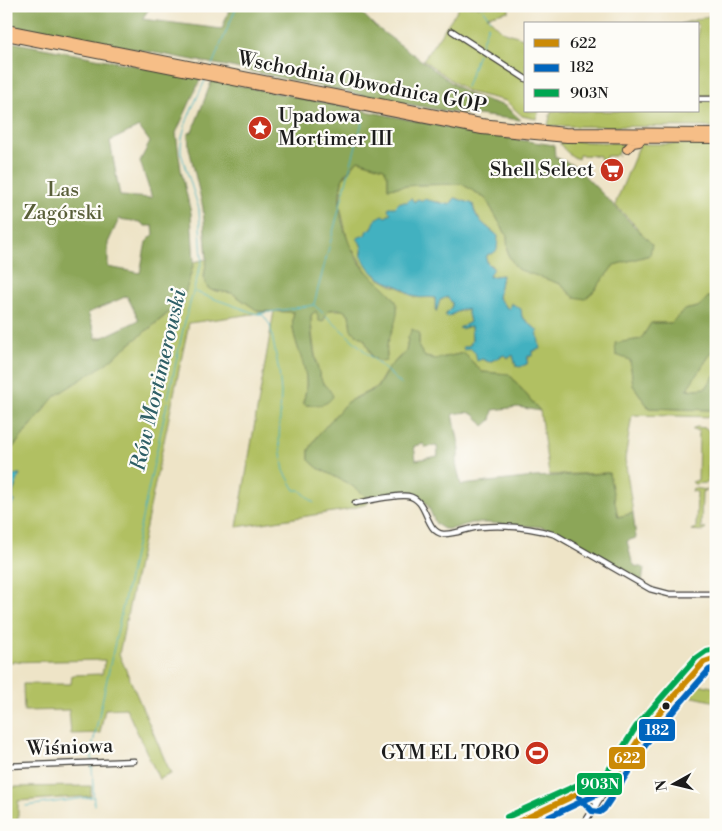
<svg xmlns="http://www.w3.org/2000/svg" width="722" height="831" viewBox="0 0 722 831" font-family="'Libre Bodoni',serif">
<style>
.green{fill:#b1c062;stroke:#666e3f;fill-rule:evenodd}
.forest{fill:#8ca658;stroke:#54613a;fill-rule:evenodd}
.water{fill:#43b1c0;stroke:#30666e}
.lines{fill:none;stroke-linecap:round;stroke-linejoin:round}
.stream{stroke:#43b1c0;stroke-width:1}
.street-casing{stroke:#3c3a36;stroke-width:7}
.highway-casing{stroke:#3c3a36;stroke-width:10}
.street{stroke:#fff;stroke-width:4.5}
.highway{stroke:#f6be87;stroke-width:8}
.bus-1-casing{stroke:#fdfcf7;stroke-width:10}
.bus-2-casing{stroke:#fdfcf7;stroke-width:10}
.bus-3-casing{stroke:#fdfcf7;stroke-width:10}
.bus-1{stroke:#cb8a06;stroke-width:6}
.bus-2{stroke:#0065bd;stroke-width:6}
.bus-3{stroke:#00a651;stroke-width:6}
.bus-dot{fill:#1c1c1c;stroke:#fdfcf7;stroke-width:2}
.labels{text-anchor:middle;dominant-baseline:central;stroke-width:4.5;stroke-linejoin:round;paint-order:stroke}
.street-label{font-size:20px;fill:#1c1c1c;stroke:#fdfcf7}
.poi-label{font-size:20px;fill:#1c1c1c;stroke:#fdfcf7;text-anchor:end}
.park-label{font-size:20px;fill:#585e38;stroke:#fdfcf7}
.water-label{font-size:21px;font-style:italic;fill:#2e5f66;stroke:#fdfcf7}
.line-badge{stroke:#fdfcf7;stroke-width:2}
.badge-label{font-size:14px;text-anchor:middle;font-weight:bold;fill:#fff}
</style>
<rect width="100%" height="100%" fill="#fdfcf7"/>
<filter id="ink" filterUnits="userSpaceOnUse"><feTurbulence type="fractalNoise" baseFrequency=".02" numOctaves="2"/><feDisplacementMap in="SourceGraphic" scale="10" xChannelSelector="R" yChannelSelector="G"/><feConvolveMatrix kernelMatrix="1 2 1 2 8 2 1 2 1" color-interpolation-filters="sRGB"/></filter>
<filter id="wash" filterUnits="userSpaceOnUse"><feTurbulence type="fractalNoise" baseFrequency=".0096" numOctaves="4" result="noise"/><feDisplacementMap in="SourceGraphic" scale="20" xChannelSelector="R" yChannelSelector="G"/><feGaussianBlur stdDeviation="1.12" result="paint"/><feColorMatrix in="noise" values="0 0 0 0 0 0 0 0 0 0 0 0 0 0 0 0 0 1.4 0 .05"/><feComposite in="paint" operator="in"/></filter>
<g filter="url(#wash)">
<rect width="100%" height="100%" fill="#eee4c7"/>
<!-- green -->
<path class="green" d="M460 6H477L479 8 478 6H509V11L487 16 502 31 526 39V111H539L536 119 522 116 506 101 468 92 423 60Z
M712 15 710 27 716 29V127L548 126 551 111H698V24H681Z
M564 141 621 143 623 145V152L620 150 617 153 619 156 617 154 615 156H606V160H601L600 156 579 155 578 159C572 157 562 149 560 143Z
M640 144H716V298L708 297 698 307 684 310 671 323H651L641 339 615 344 630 360 633 385 649 408 712 410 716 402V417L632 415 625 459 633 513 618 517 608 473 549 475 540 411 509 374 482 372 464 353 436 359 425 357 419 348V333L408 338 406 352 399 357 385 373 377 387 347 402 318 435 309 450V460L318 468 351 485 367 497V504L346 510 237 527 274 311 189 323 119 654 171 774 159 779 126 708 105 709 100 733 71 734 69 710 24 711 23 684H71L72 675 102 674 105 660 6 662V456L47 406 62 343 148 330 183 301 194 262 207 259 204 277 207 287 211 290 232 293 258 311 294 312C293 317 292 323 293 328 297 355 313 373 303 402L305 405H320L330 390C329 389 324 386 324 385 316 376 311 328 311 315L317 310H343L349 314 351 330 365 340 372 357 387 356 386 348 395 321 393 297 367 272 348 242 340 206 342 180 358 160 384 168 388 176V188L416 185 462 184 486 199 507 236 508 255 547 279 560 284 574 297 593 292 614 265 650 255 636 226 616 206V202ZM455 198 473 204C475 220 487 226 498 236L495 252 488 254 486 258 487 263 492 266 489 277 502 275 498 297 505 306 509 309 511 304 517 307 522 317 537 330 539 349C529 351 530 356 527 364L516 366 513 355 508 358 504 355 489 362 482 359 470 348H463L470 345 472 340 471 326 460 329 470 322 467 309 451 314 450 310C453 304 452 302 447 297 438 297 439 305 436 312L435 298 430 297H414L399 287 393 286 378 278 366 263 361 254 362 248 360 242 380 218 389 216C395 200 407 206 418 199L421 201 440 202 446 205 450 204Z
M716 335V373L706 388 686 390 714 349Z
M696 427 706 428 709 431 708 479 706 483 694 484 692 482 698 480 699 431 692 430Z
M693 488 707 490 702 492 701 528 706 529 704 531 691 530 696 528 697 492 692 491Z
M694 683 716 688V702L685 695Z
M91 786V796L18 801V825H6V787Z"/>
<!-- forest -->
<path class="forest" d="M6 6H151L142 19 222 29 229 10 196 6H355L376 27 467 94 505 106 521 120 451 112 375 98 231 67 6 25Z
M6 41 201 78 176 133 181 170 191 213 194 262 183 301 104 365 55 396 6 456ZM139 127 150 142 140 161 152 198 120 196 110 141ZM119 219 140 222 145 226H153L154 234 146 242 140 273 108 267V243ZM127 296 139 320 97 340 88 313Z
M212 80 475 133 554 145 555 157 575 166 652 244 650 255 614 265 593 292 585 299 574 297 560 284 517 269 508 255 507 236 486 199 462 184 416 185 388 188V176L384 168 358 160C353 166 344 174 342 181 334 210 348 253 369 274 376 281 396 295 397 305 399 319 390 333 387 346 386 351 388 355 386 361L381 362 372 357 365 340 351 330 349 314C342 309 336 307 328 311L323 322 319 321 316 311 311 315C310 332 315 366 322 381 325 387 330 389 333 396 327 407 316 405 305 405L303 402C313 373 297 355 293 328 292 323 293 317 294 312L258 311 232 293 211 290 207 287 204 277 207 259 203 208 189 148 188 133 192 132Z
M708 297 716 298 714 349 686 390 706 388 716 373V402L712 410 649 408 633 385 630 360 616 355 615 343 641 339 651 323H671L684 310 698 307Z
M412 329 419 333V348L425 357 436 359 464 353 482 372 509 374 540 411 518 407 493 410 491 420 484 426C472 411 472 411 453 414L460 450 456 463 461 485 535 477 609 473 618 517 633 513 636 538 627 541 632 562 635 566 644 568 642 583 587 548 559 532 541 527 487 523H471L452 529H444L436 524 427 504 415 494 404 491 367 497 351 485 318 468 309 460V450L318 435 347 402 377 388 389 367 406 352 408 338ZM424 444 425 447 437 446 438 456 416 460 414 446Z"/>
<!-- water -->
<path class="water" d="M411 198 414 202 418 199 423 201 424 199C427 200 448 205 450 204 452 203 453 200 455 198L473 204C474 220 487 226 498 236L497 250 492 254H488L486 258 487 263 494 269 490 273 489 277 502 275 498 298 505 306 509 309 511 303 521 309 522 317 537 330 540 349 532 351V356H528L527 364 520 367 516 366 513 355 509 358 504 355 489 362 482 359 477 361C475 351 477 355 470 348L464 350 463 347 470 345 472 340 471 326 460 329 459 328 470 322 467 309H462L448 317 445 315 452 306V303L447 297 440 300 436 312 435 298C428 296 422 299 416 297 410 296 406 290 400 287 383 281 369 274 362 256 361 254 363 251 362 249 362 245 359 241 357 238L365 235 367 230 372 228 376 219 383 215 386 217 391 213 388 210 389 207H395L400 202H407Z
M18 474H20L13 493V499L15 501 7 512 10 518 6 521V478L10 476Z"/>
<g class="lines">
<!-- stream -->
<path class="stream" d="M481 6 490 19
M481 45 488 25
M212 65 237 6
M466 87 478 54
M195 292 257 314 314 305 401 384
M314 304 364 115
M259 314 263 315 270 325 279 371 281 392 279 441 284 471 295 490H300L314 503
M92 761V748L184 325 202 260 199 209 181 153C179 129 197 100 206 78
M92 765 94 805
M26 806 92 797
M96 824V825"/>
</g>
</g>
<g filter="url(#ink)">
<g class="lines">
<!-- street casing -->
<g class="street-casing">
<path id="street" d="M452 31 526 79
M698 99H716
M355 503C369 501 396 494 408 496 429 500 424 531 443 534 453 535 469 528 480 527 505 525 533 528 556 535L650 589 669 594H716
M6 766 134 761
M585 791 597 804
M511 825 614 777
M583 825 643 733 702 664 710 659 716 658"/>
</g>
<!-- highway casing -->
<g class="highway-casing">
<path id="highway" d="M6 29 481 123 565 132 716 133
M6 36 482 130 567 138 716 139
M627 149 633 143 639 142"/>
</g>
<!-- street -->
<use href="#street" class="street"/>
<!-- highway -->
<use href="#highway" class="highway"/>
<!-- bus-1 casing -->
<g class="bus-1-casing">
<path id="bus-1" d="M512 825 615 776 643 733 675 695 704 662 716 658"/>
</g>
<!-- bus-2 casing -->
<g class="bus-2-casing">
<path id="bus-2" d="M579 797 592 811 600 812 604 809 622 782
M532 825 621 783 650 738 709 670 716 667"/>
</g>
<!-- bus-3 casing -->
<g class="bus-3-casing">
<path id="bus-3" d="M507 817 582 783H589L596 790 636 727 696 658 706 651 715 649"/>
</g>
<!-- bus-1 -->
<use href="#bus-1" class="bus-1"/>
<!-- bus-2 -->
<use href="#bus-2" class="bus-2"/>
<!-- bus-3 -->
<use href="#bus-3" class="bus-3"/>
</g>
</g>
<!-- icons -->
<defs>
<g id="sight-disc" transform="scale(1.25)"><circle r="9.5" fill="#c8321e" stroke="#fdfcf7"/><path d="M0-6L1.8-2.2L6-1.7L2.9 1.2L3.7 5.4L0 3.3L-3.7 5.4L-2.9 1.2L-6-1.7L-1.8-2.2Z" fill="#fff"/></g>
<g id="supermarket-disc" transform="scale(1.25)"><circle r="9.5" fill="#c8321e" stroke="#fdfcf7"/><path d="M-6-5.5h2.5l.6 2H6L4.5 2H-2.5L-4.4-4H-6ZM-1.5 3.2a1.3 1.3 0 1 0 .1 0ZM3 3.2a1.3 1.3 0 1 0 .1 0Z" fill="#fff"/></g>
<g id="stadium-disc" transform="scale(1.25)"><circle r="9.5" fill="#c8321e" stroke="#fdfcf7"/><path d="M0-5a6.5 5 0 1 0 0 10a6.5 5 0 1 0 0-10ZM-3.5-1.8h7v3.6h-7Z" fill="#fff"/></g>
</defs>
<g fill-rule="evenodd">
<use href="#sight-disc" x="260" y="128"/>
<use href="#supermarket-disc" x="612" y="170"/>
<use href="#stadium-disc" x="537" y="753"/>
</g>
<!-- markers -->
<circle class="bus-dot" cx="666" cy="706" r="4.5"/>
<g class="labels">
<!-- street labels -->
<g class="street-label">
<text transform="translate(362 83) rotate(11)">Wschodnia Obwodnica GOP</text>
<text transform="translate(70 748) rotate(-2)">Wiśniowa</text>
</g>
<!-- poi labels -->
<g class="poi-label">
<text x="278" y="116" text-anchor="start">Upadowa<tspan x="278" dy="23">Mortimer III</tspan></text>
<text x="594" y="170">Shell Select</text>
<text x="520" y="753">GYM EL TORO</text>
</g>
<!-- park labels -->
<g class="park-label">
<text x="63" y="190">Las<tspan x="63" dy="23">Zagórski</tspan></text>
</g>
<!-- water labels -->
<g class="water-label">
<text transform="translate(159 380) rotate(-77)">Rów Mortimerowski</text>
</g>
</g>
<g class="line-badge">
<rect x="638" y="718" width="38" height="24" rx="5" fill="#0065bd"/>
<rect x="608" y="746" width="38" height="24" rx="5" fill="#cb8a06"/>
<rect x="576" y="772" width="47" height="24" rx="5" fill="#00a651"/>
</g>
<g class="badge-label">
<text x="657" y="735">182</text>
<text x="627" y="763">622</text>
<text x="600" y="789">903N</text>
</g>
<!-- margin -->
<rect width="722" height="831" fill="none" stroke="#fdfcf7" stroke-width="25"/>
<!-- legend -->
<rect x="524" y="22" width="175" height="90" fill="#fdfcf7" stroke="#a3a29f"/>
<rect x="534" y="39" width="25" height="8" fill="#cb8a06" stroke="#a3a29f"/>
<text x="570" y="48" font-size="15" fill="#1c1c1c">622</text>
<rect x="534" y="64" width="25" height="8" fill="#0065bd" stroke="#a3a29f"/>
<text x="570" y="72" font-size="15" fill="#1c1c1c">182</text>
<rect x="534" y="89" width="25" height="8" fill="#00a651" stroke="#a3a29f"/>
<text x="570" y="98" font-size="15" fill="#1c1c1c">903N</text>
<!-- north arrow -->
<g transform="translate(674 784) rotate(262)" stroke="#fdfcf7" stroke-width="4" paint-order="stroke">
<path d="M0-4L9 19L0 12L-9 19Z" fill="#1c1c1c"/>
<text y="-8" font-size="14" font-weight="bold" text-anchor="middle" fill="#1c1c1c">N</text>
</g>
</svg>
